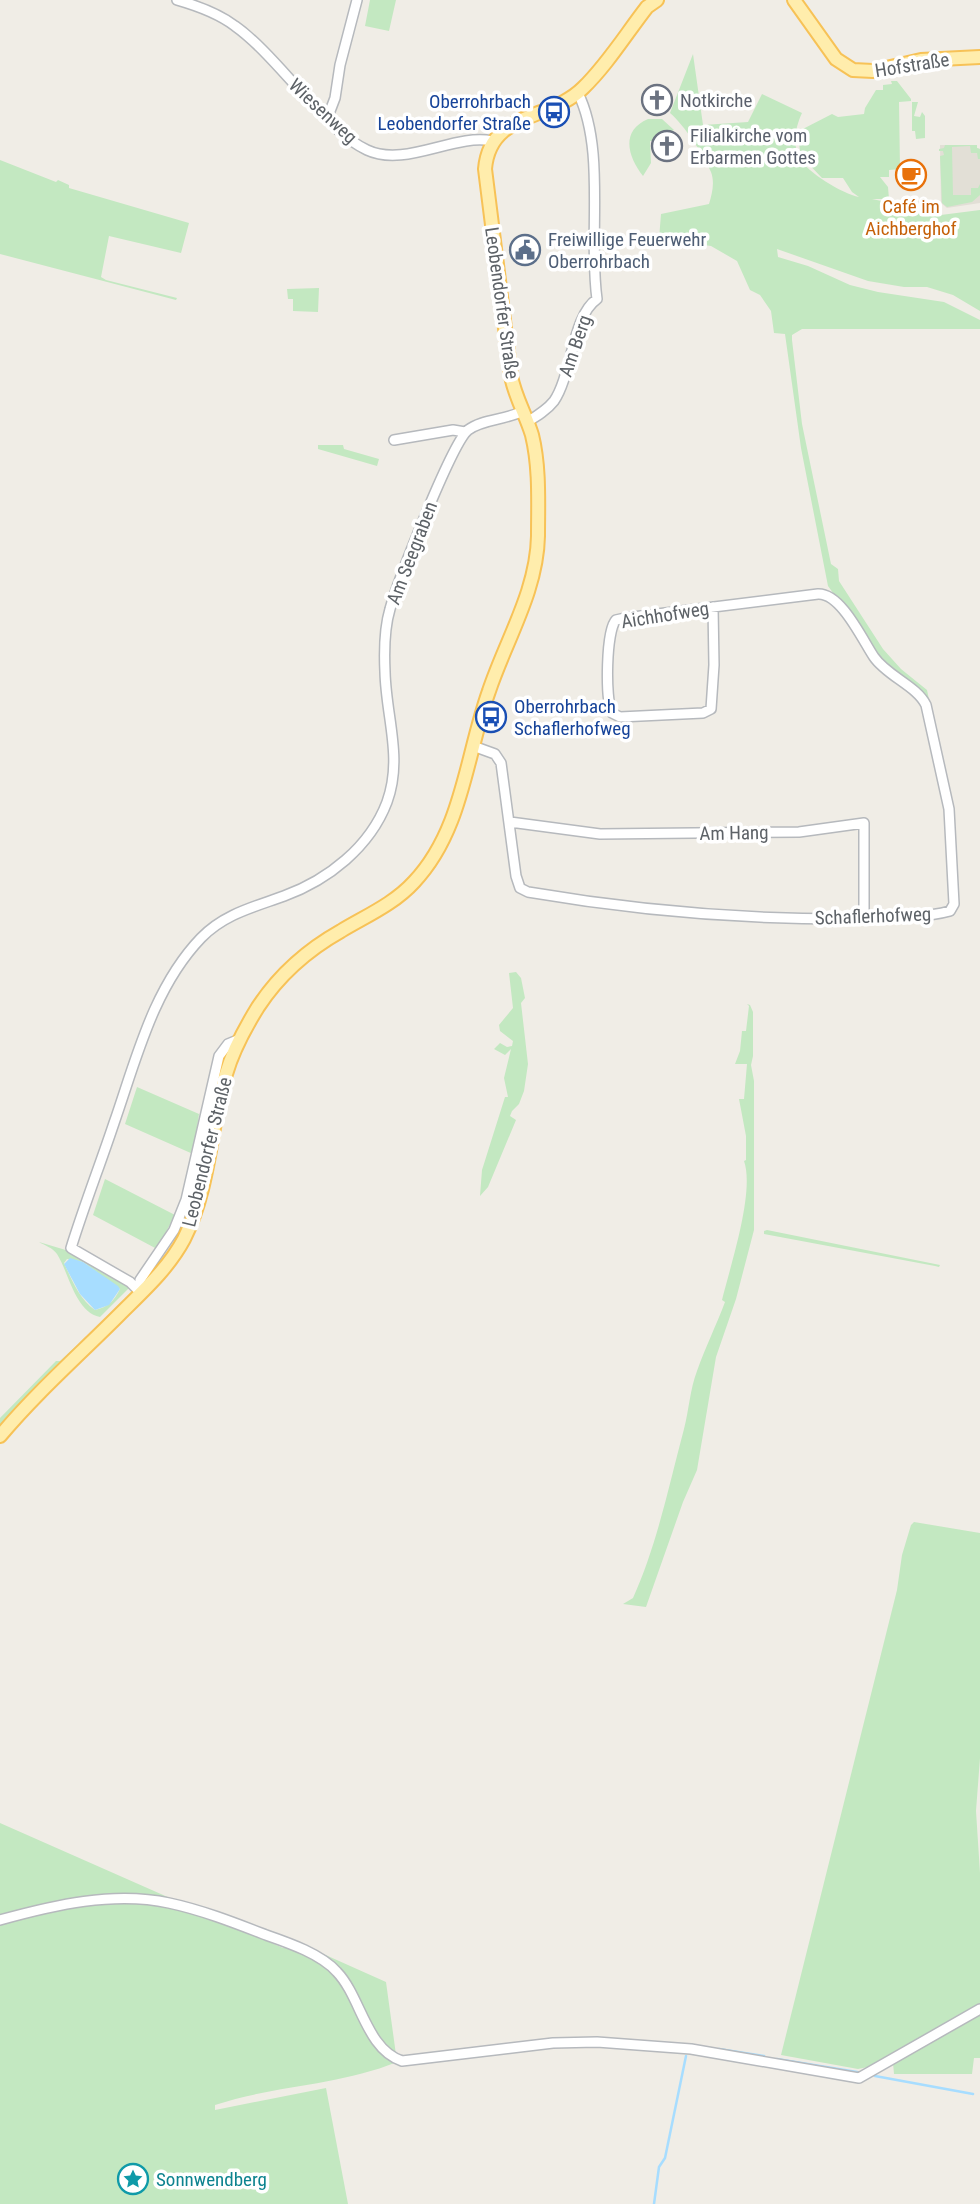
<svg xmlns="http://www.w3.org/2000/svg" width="980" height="2204" viewBox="0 0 980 2204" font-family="'Roboto Condensed',sans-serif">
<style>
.education{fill:#e2dfd6}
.green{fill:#c3e8c1;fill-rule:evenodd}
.water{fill:#a7ddff}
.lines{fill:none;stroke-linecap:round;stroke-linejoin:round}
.stream{stroke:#a7ddff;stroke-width:2.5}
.minor-casing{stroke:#b6b9bd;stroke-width:12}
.major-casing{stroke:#f7c257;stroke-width:16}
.minor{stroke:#fff;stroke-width:9}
.major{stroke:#ffedac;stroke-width:12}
.labels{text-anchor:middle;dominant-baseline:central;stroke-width:7;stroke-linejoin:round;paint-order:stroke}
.street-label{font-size:19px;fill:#5d6267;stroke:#fff}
.worship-label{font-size:19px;fill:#5b616d;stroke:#fff;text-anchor:start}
.transit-label{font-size:19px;fill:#164399;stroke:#fff;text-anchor:end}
.food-label{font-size:19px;fill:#c56008;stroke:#fff}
.service-label{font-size:19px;fill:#4e5e75;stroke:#fff;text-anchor:start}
.culture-label{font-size:19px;fill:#0d838f;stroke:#fff;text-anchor:start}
</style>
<rect width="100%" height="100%" fill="#f0ede6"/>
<!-- education -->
<path class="education" d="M940 145H977V148L980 149V203L947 208 941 203Z"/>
<!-- green -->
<path class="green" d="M370 0H396L389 31 365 26Z
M693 54 703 125 748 122 762 94 802 113C796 126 792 143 799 157 806 172 843 194 859 197L852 192 843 178H822L801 156 797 132 832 114 838 117 864 114 865 108 876 90H883V85L892 84 891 81H897L911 99V101L899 102 900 169 889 170V177H880L888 187 889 199H872L896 204 897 209 933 216 980 210V311L953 295 927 287H904L868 281 777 249 778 257 808 266 850 285 878 292 944 302 980 320V329H802L792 335V340L802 424 831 564 838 569 839 581 883 649 901 669 927 690 946 778 928 703 888 669 828 586 801 448 785 334 774 333 771 311 760 295 750 290 737 261 711 246 659 239 661 214 709 204C712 194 715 183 711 172 703 154 685 126 670 113Z
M912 102H918L914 116 920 117 922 112 925 116V138L916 139 915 131H912Z
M648 119H662L674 130 669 132 662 131 657 141H650L651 163 643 176C628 157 620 131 648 119Z
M945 145H977V148L980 149V159H978L977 153H971L970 146 952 147 953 195H971V188H978L980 184V195L972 202 947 207 942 203 940 156 944 155 943 151H939V149L944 148Z
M0 160 56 182 58 180 69 185V188L189 223 181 253 109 236 101 277 106 280 177 298 176 300 0 254Z
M319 288 318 312 293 311V299H288L287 289Z
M318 445H343L344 449 379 459 377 466 318 449Z
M516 972 521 978 525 998 521 1003 528 1064 524 1091 519 1104 512 1111 510 1116 516 1120 488 1187 480 1196 482 1170 505 1097H508L504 1078 511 1049 505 1055 494 1049 500 1043 507 1047 512 1046 513 1041 500 1031 499 1025 513 1008 509 973Z
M747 1004 750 1005 753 1012V1056L751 1065 754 1081V1230L736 1299 716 1357 697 1470 683 1502 646 1607 623 1604 633 1598C657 1545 669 1485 684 1429 689 1410 690 1389 697 1371 705 1348 716 1326 725 1302L722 1300C730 1267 755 1192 744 1161L746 1160V1136L739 1099H744L747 1064H735L740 1051 742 1031H746L749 1006Z
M137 1087 199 1114 193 1154 125 1124Z
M105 1179 175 1215 157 1249 93 1215Z
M767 1230 940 1265 939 1267 935 1266 764 1234V1231Z
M39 1242 69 1251 129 1285V1288L100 1317C75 1312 69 1273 57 1254 53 1248 44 1245 39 1242ZM67 1259 83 1262 120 1289C114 1301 108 1307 95 1310 79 1299 72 1280 64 1263Z
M133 1293 0 1430V1418L56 1361H60Z
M914 1522 980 1533V1758L976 1811 980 1873V2007L868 2067 858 2069 781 2055 897 1590 902 1555 911 1525Z
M0 1823 283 1948 301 1944 386 1982 397 2062C338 2086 275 2085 215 2105V2110L326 2088 348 2204H0Z
M980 2015V2058H974L972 2074H894L893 2063Z"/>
<!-- water -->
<path class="water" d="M70 1258 83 1262 118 1286 120 1289 109 1305 95 1310 80 1294 64 1264Z"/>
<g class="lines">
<!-- stream -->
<path class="stream" d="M719 2049 764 2056
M777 2059 857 2072
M875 2076 973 2094
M654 2204 659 2167 665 2158 686 2056"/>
<!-- minor casing -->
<g class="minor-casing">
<path id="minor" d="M177 0C198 6 218 13 235 26 262 45 290 81 314 105 329 122 346 140 367 150 405 168 455 133 492 141
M327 119 335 98 340 65 357 0
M527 422C537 416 547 410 554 401 572 375 572 316 597 299 588 236 606 150 578 93
M394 440 453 430 465 432
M473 746 495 754 501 763 516 876 520 888 528 892C633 910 737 919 843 919 873 918 921 919 950 911L954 904 949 809 926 705C917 686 887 676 874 657 862 639 841 593 818 594L625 618 616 620C606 630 605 699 612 713L620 717 703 713 711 709 714 665 713 607
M510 822 600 834 799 832 864 823V919
M141 1293 130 1282 71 1248C84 1206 100 1165 114 1123 136 1060 153 988 201 938 224 914 254 907 284 896 328 880 370 847 387 802 403 758 386 717 385 672 384 651 384 629 390 609 397 583 452 443 468 430 482 419 506 420 523 411
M141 1293 140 1280 174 1230 186 1200 219 1056 228 1044 240 1039
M0 1920C54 1905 114 1891 169 1903 202 1910 235 1923 266 1935 289 1943 321 1954 337 1972 361 1997 366 2049 402 2061L553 2043 597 2042 691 2049 859 2078 980 2009"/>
</g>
<!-- major casing -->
<g class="major-casing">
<path id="major" d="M794 0 836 59 853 70 873 71 921 60 980 57
M0 1436C36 1393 79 1355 119 1315 143 1291 168 1269 184 1239 210 1188 210 1128 226 1074 233 1050 245 1028 258 1007 279 975 309 949 341 931 366 916 394 904 414 882 463 830 466 755 489 691 506 640 537 591 538 536 538 503 540 468 532 435 526 415 515 397 511 376L485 169C490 111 550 121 583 88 607 65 626 34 647 7L657 0"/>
</g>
<!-- minor -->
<use href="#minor" class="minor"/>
<!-- major -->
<use href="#major" class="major"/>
</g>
<!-- icons -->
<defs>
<g id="church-ring" transform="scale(1.575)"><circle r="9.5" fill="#fff" stroke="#6b7280" stroke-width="1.5"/><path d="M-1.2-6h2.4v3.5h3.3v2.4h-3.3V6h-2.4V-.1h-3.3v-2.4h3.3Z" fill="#6b7280"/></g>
<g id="bus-ring" transform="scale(1.575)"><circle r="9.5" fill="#fff" stroke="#1a4fb4" stroke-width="1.5"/><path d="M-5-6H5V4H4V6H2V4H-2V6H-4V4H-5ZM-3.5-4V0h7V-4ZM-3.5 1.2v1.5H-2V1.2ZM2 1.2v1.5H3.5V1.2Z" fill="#1a4fb4"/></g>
<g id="cafe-ring" transform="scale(1.575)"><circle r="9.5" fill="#fff" stroke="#e8710a" stroke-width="1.5"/><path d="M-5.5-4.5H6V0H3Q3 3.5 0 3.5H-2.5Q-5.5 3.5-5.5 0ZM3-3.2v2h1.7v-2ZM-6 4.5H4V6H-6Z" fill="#e8710a"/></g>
<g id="civic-ring" transform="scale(1.575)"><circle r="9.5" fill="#fff" stroke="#5c6f8a" stroke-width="1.5"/><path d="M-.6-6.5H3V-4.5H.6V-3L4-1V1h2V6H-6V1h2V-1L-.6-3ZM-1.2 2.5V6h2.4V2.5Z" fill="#5c6f8a"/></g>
<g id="sight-ring" transform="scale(1.575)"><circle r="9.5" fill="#fff" stroke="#0f9aa8" stroke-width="1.5"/><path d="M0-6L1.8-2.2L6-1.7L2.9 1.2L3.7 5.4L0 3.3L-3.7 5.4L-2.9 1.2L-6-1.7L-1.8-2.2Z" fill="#0f9aa8"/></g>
</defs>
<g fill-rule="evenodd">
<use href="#church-ring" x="657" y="100"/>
<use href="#bus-ring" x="554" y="112"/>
<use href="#church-ring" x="667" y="146"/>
<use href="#cafe-ring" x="911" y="175"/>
<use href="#civic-ring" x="525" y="250"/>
<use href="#bus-ring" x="491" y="717"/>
<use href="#sight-ring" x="133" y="2179"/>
</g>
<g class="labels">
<!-- street labels -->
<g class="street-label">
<text transform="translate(912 65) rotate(-9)">Hofstraße</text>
<text transform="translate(323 111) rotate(43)">Wiesenweg</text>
<text transform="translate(502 303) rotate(82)">Leobendorfer Straße</text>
<text transform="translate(575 346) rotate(-71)">Am Berg</text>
<text transform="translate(412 553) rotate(-69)">Am Seegraben</text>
<text transform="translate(665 615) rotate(-9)">Aichhofweg</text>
<text transform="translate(734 833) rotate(-1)">Am Hang</text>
<text transform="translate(873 916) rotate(-2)">Schaflerhofweg</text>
<text transform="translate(207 1152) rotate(-76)">Leobendorfer Straße</text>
</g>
<!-- worship labels -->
<g class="worship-label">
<text x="680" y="100">Notkirche</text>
<text x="690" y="135">Filialkirche vom<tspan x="690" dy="22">Erbarmen Gottes</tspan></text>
</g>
<!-- transit labels -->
<g class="transit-label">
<text x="531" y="101">Oberrohrbach<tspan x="531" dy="22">Leobendorfer Straße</tspan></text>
<text x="514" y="706" text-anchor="start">Oberrohrbach<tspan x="514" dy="22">Schaflerhofweg</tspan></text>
</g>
<!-- food labels -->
<g class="food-label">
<text x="911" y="206">Café im<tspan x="911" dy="22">Aichberghof</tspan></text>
</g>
<!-- service labels -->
<g class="service-label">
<text x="548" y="239">Freiwillige Feuerwehr<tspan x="548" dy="22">Oberrohrbach</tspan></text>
</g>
<!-- culture labels -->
<g class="culture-label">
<text x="156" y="2179">Sonnwendberg</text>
</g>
</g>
</svg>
